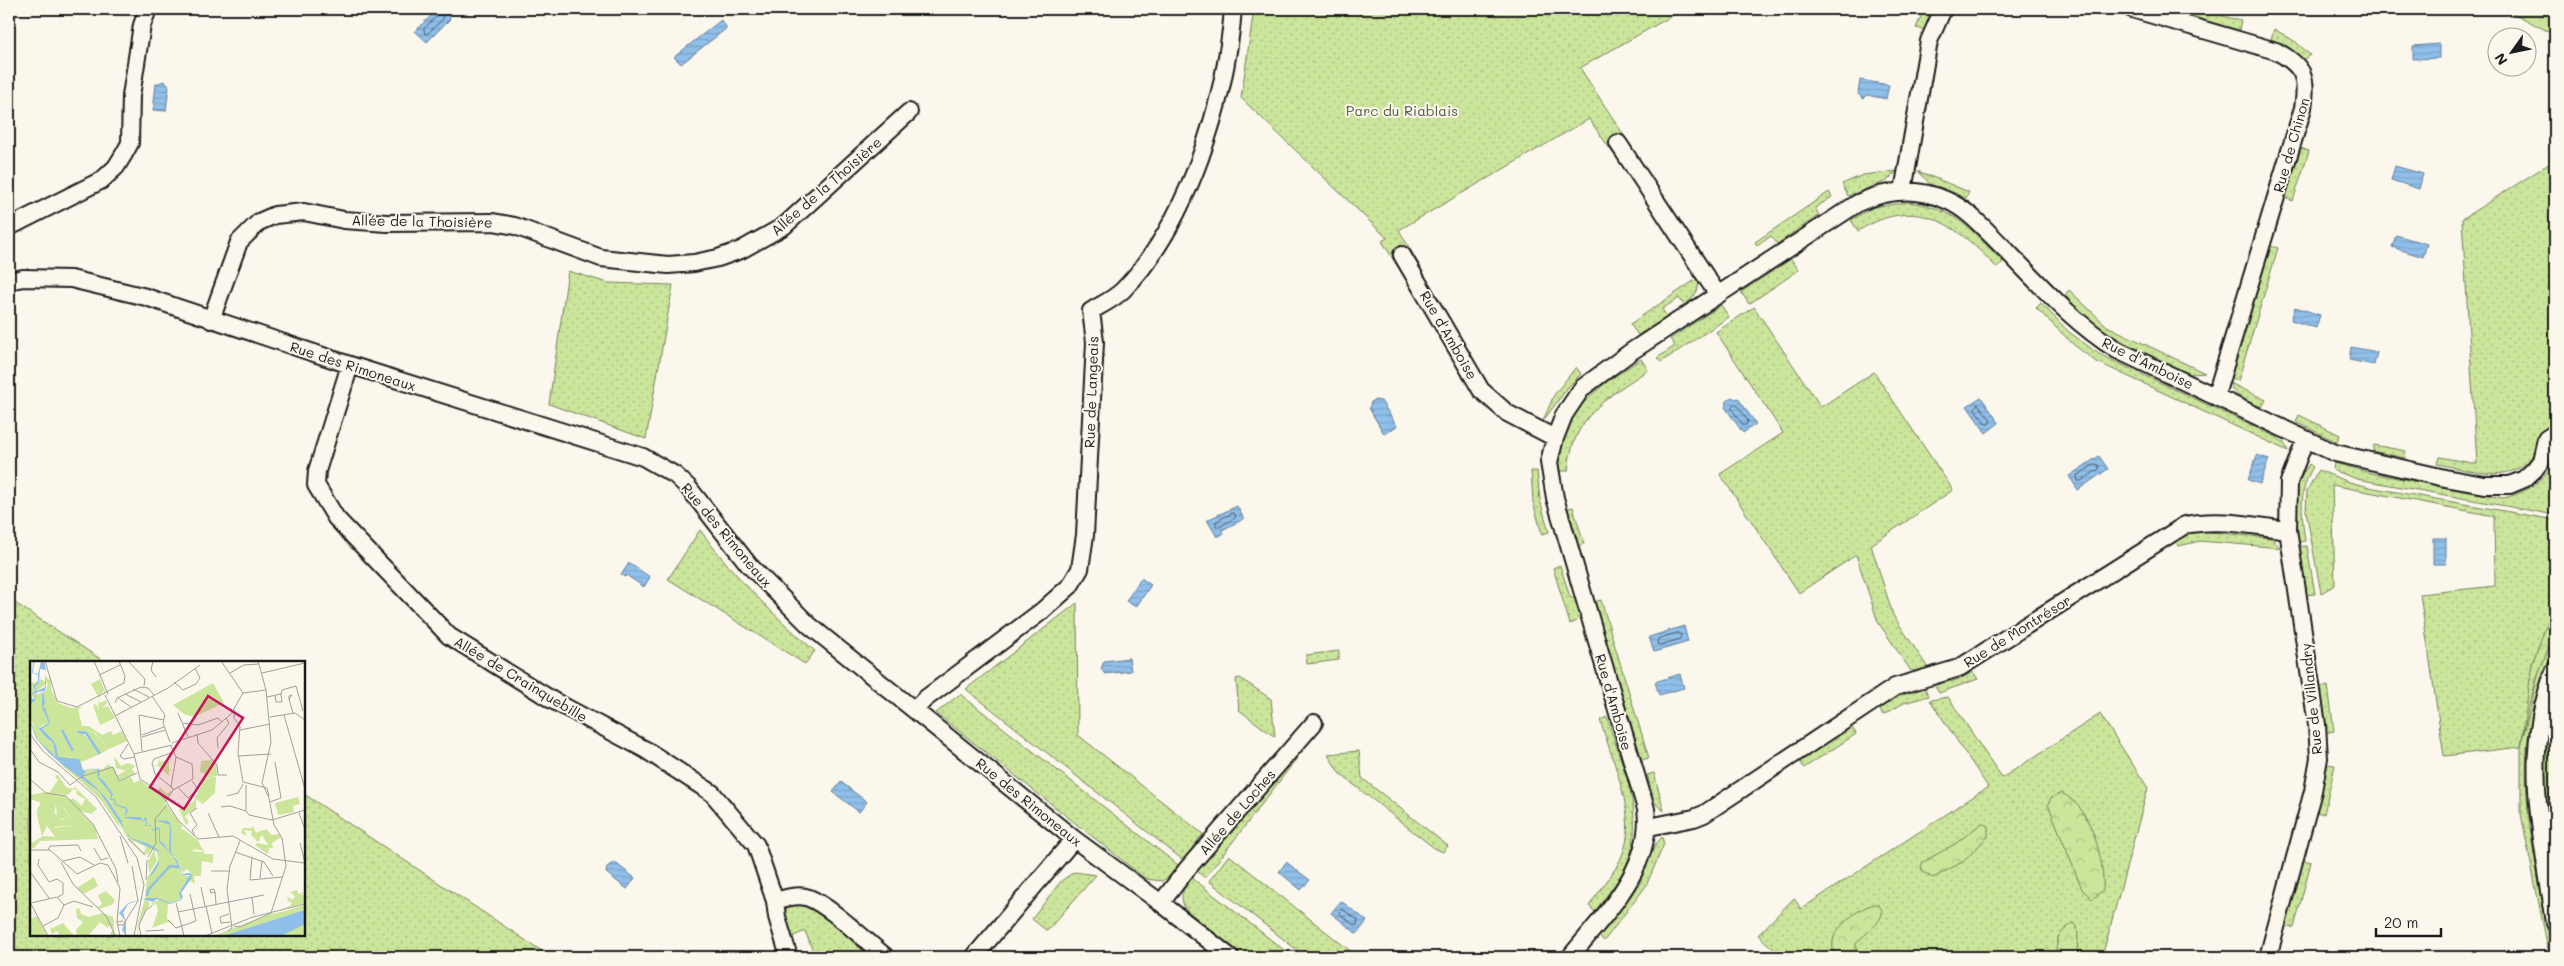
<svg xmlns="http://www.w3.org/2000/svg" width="2564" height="966" viewBox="0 0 2564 966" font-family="Mali,sans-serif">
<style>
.green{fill:url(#green-dots);stroke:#74805c}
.forest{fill:url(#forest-crowns);stroke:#74805c}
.water{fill:url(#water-rules);stroke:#627e98}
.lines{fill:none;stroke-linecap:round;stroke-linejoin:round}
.shore{stroke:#4a5d6e;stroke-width:1}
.street-casing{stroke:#1c1c1c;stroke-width:20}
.street{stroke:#fbf7ec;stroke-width:16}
.labels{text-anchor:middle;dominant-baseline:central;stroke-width:4;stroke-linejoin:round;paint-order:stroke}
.park-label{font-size:14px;fill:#515842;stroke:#fbf7ec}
.street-label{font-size:14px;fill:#1c1c1c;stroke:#fbf7ec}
.inset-river{fill:none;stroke:#90bfea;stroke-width:2.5}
.inset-road{fill:none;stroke:#a29f99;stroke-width:1}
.view{fill:#c2185b;fill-opacity:0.15;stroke:#c2185b;stroke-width:2.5}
.inset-edge{fill:none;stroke:#1c1c1c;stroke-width:2.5}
</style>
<defs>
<pattern id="green-dots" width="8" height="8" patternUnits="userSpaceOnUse" patternTransform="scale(1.25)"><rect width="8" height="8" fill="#cbe59b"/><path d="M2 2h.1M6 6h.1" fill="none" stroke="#aec485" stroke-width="1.8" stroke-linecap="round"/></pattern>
<pattern id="forest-crowns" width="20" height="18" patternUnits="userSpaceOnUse" patternTransform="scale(1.25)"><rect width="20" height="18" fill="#cbe59b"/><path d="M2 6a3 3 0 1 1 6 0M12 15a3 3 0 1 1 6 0" fill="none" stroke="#aec485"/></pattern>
<pattern id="water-rules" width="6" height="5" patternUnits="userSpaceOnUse" patternTransform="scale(1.25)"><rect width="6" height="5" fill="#90bfea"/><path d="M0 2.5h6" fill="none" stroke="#7ca4c8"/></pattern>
</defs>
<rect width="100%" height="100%" fill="#fbf7ec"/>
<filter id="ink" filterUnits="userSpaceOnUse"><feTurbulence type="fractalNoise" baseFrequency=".02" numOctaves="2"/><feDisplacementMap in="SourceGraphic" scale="10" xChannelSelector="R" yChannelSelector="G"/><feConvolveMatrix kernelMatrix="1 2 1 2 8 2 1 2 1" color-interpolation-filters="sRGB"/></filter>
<g filter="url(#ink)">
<!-- green -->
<path class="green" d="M1254 9H1684L1580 68 1631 146 1615 156 1589 119 1399 230 1421 268 1404 277 1382 241 1387 238 1241 98Z
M1924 9H1933L1925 30 1916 28Z
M2165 9H2198L2241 21 2239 30Z
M2274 29 2296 42 2310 55 2303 60 2289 47 2271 39Z
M2301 148 2309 151 2293 201 2285 198Z
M2555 160V421C2543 430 2541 444 2532 456 2510 487 2467 469 2437 464L2439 457 2477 464 2462 219Z
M1897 171 1887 181 1848 196 1842 184 1863 175Z
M1918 171 1969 192 1966 198 1930 184Z
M1829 192 1832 197 1815 208 1819 215 1777 244 1771 236 1757 246 1755 242Z
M1908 202C1954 207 1973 231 2003 262L1997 268C1955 224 1918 194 1858 231L1851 220 1874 207Z
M2270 246 2278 248 2238 381 2230 377Z
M1791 259 1799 270 1749 304 1741 292Z
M568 271 608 283 673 285 646 439 549 404Z
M1698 278C1701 290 1693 299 1684 305L1679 298 1662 309 1667 317 1638 335 1630 324Z
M2069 290 2107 326 2205 373 2191 374 2182 371C2136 349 2099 333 2064 296Z
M2041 303 2069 332 2099 354 2276 437 2284 443 2288 451 2095 361 2074 345 2036 308Z
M1721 305 1729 317 1661 362 1657 358 1675 346 1670 339Z
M1754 307 1821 407 1874 372 1953 490 1871 545 1893 615 1928 668 1911 671 1878 622 1856 555 1799 593 1720 474 1783 433 1716 332Z
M1641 359 1648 370C1607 397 1572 417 1568 471H1558C1561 410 1595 389 1641 359Z
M1576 367 1581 374 1569 386 1543 421 1554 395Z
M2230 383 2266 400 2262 407C2250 402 2233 398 2230 383Z
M2299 415 2340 435 2337 442 2296 422Z
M2374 445 2406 451 2405 458 2373 451Z
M2555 460V515L2357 479 2333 470 2334 463 2371 473 2503 498C2527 493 2543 482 2555 460Z
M2309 464 2313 467C2298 491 2302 515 2305 541L2299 542C2296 515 2291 488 2309 464Z
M2318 470 2349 482 2374 488 2555 520V602L2532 664 2524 734 2539 671 2555 633C2555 652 2546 670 2540 688 2534 707 2529 728 2527 748 2522 814 2540 883 2551 948L2548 949 2521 814V747L2444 756 2420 594 2495 586 2494 516 2332 485 2335 585 2321 593 2306 511 2307 491Z
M1531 471H1537L1540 500 1549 532 1542 534 1533 502Z
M1573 507 1584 544 1576 547 1564 509Z
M700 530C733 575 773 615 815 651L805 664 668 579Z
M2200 531 2271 538 2281 548 2200 541 2179 546 2175 539Z
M2307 546 2315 594 2306 595 2300 547Z
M1560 565 1570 597 1581 601 1584 613 1577 621 1570 624 1553 568Z
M9 599 105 662H31V935H304V794L551 957H9Z
M1601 600 1649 758 1642 760 1594 602Z
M1077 603 1078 735 1203 834 1183 860 966 689Z
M1339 651V660L1307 664 1306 655Z
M1973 672 1978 679 1939 693 1934 685 1957 680Z
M1240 678 1271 699 1275 737 1239 710 1236 679Z
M2328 686 2334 731 2325 733 2319 687Z
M1924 687 1929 696 1904 703 1883 715 1878 707 1902 694Z
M2555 692V878C2546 816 2537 753 2555 692Z
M960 694 1178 865 1169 877 1162 881 1146 879 936 713Z
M1948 697 2002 778 2100 714 2148 788 2102 957H1782L1758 935 1794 898 1801 909 1988 787 1930 700Z
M1607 717C1622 769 1651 822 1622 873 1614 887 1603 899 1595 912L1589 906C1602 886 1621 867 1626 843 1634 809 1610 753 1600 720Z
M1851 726 1856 734 1804 768 1799 761Z
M1359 751 1362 778 1448 846 1443 852 1434 848 1339 773 1328 754Z
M1298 757 1205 878 1197 871 1279 767 1293 758Z
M2325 764 2335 765 2324 814 2316 812Z
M1654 773 1664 811 1655 803 1647 775Z
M1662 837 1664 844 1646 886 1604 941 1599 936 1639 885 1655 845Z
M1229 855 1358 957H1306L1209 881Z
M2303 860 2311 862 2294 928 2286 926Z
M1074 872 1096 875 1047 931 1032 919 1061 881Z
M1192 878 1293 957H1245L1187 911C1178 898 1182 889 1192 878Z
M795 904H807L873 957H813L815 956 805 931 792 937 784 915 787 908Z"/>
<!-- forest -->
<path class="forest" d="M2505 9H2555V35Z
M2555 602V633L2539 671 2528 709 2521 747 2532 664Z
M2061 793C2091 804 2105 862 2103 890L2092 899 2082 889 2048 804 2051 798Z
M1982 823 1988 826V836L1964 861 1933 878 1923 872 1921 867 1923 862 1955 844Z
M1877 904C1894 916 1863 934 1856 944V957H1833C1833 951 1832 943 1834 937 1840 923 1862 905 1877 904Z
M2072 923 2076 925 2078 932 2077 957H2054L2059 935Z"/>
<!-- water -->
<path class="water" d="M438 9H447L450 19 427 42 415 31Z
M721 20 727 28 681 64 674 57Z
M2439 44V58L2413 59V46Z
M1860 80 1889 85 1886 99 1867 95 1864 99 1858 94Z
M164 81 169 86 166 111 153 110 156 84Z
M2395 166 2423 174 2419 189 2391 180Z
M2396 235 2427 244 2423 257 2392 247Z
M2295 307 2320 315 2316 328 2291 320Z
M2351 347 2377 352 2374 365 2349 360Z
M1732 397 1736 399 1738 398 1756 424 1743 433 1725 407 1728 399Z
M1981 397 1999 423 1986 433 1967 406Z
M1375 400 1381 401 1397 426 1384 434 1369 408 1371 402Z
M2257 455 2269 459 2260 484 2248 480Z
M2099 456 2108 469 2078 490 2069 476Z
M1237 506 1244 519 1222 530 1223 534 1217 537 1207 520Z
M2433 538H2446V564H2433Z
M629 563 650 577 644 587 626 575 625 577 621 575Z
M1141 578 1151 585 1136 607 1126 601Z
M1684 626 1688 642 1654 652 1649 637Z
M1129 658 1131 671 1105 674 1101 669 1104 661Z
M1680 674 1684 688 1659 695 1655 682Z
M841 782 867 802 859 812 833 792Z
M614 862 635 878 627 889 606 873 607 867Z
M1286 862 1310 880 1301 890 1279 872Z
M1341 901 1367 921 1357 934 1331 913Z"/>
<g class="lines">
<!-- shore -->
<path class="shore" d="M439 14 443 15V19L428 33 425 34 424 29Z
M1734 404 1737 405 1748 421 1746 425H1743L1732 409Z
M1978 404 1991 420 1989 424H1986L1975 409Z
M2096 464 2099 466V469L2081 481H2078L2077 476Z
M1233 513 1236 515 1235 518 1219 527 1216 526V522Z
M1678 633 1681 635 1680 639 1660 645 1657 644 1658 639Z
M1342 909 1358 920 1357 925H1354L1340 914Z"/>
<!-- street casing -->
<g class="street-casing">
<path id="street" d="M2132 9 2276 51C2304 66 2308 77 2303 108L2216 395
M1618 143 1718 295
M1903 191 1929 41 1943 9
M9 227 102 180 116 167 124 154 130 143 131 96 142 25 148 9
M1402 255 1481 390 1507 413 1555 438
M9 281 23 278 71 279 146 297 350 365 643 457 675 475 688 487 749 565 809 625 1074 839 1161 903 1230 957
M211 320 239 242 259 222 275 215 304 212 344 220 387 223 493 222 515 226 601 258 668 265 694 263 718 258 741 250 784 226 909 112
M350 365 317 471 316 485 336 518 449 636 552 700 646 750 712 793 756 845 775 901 777 917 789 957
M2555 670C2520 752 2543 839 2555 923
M915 709 925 699 1042 611 1070 586 1080 569 1085 535 1095 342 1091 311C1101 305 1114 299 1123 290 1188 224 1226 100 1233 9
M1649 827 1694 818 1704 814 1895 687 1959 668 2185 525C2219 518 2254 526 2288 530
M775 901C786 898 798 894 809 898 830 906 867 942 886 957
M1161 903 1187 869 1314 723
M974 957 1074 839
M1570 957C1604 915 1654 867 1646 809L1555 498 1549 462 1555 438 1564 415 1582 388 1632 351 1858 203C1886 190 1916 187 1946 200 1970 210 1988 233 2007 251 2042 287 2074 323 2117 350L2335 453 2445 478 2484 485H2510L2524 479 2534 470 2541 461 2546 439 2555 433
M2268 957 2313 791 2319 758 2317 725 2288 530 2289 482 2305 440"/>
</g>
<!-- street -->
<use href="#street" class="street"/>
</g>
</g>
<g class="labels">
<!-- park labels -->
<g class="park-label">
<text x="1402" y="110">Parc du Riablais</text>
</g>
<!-- street labels -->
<g class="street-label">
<text transform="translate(2291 145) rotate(-74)">Rue de Chinon</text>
<text transform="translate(826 186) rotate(-41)">Allée de la Thoisière</text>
<text transform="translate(422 221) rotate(1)">Allée de la Thoisière</text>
<text transform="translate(1449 335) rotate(60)">Rue d'Amboise</text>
<text transform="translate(2148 363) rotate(26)">Rue d'Amboise</text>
<text transform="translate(353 366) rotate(18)">Rue des Rimoneaux</text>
<text transform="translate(1091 392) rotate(-88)">Rue de Langeais</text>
<text transform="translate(727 535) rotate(50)">Rue des Rimoneaux</text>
<text transform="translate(2017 631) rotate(-32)">Rue de Montrésor</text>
<text transform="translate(521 679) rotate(31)">Allée de Crainquebille</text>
<text transform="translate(2311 699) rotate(-96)">Rue de Villandry</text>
<text transform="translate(1614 702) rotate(74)">Rue d'Amboise</text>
<text transform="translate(1029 802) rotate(39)">Rue des Rimoneaux</text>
<text transform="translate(1237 812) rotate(-49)">Allée de Loches</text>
</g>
</g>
<!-- overview -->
<g transform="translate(30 661)">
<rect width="275" height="275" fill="#fbf7ec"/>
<path d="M16 15 19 19 21 16V28L28 42 41 47 54 46 48 48 52 65H59L72 74 81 70 83 74 92 70 97 80 77 89 72 79 66 73 60 69 52 71 70 93 51 101 52 107 73 108 78 103 85 108 88 120 101 116 104 122 110 119 121 127 128 129 130 126 137 133 142 129 139 125 143 127 135 142 153 165 151 167 168 179 173 190 165 188 156 194 144 195 152 214 160 215 149 232 152 237 138 243 137 257 145 264 138 261 122 267 128 250 126 242 123 245 122 242 131 238 117 239 120 243 108 264 109 275 107 265 115 238 117 217 128 200 127 191 99 178 71 133 54 118 74 140 87 163 70 138 49 119 51 117 48 118 34 106 7 79 0 61 7 67 0 58V44L5 38 3 35 0 42V21L8 22 3 25 5 34 16 30 18 21 7 30 5 26 9 22 10 18 15 20ZM15 62 12 69 24 80 27 87 28 96 34 99 38 97 42 96 34 100 39 102 48 110 51 107 77 109H56L52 116 39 103 34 102 27 97 23 81 8 68ZM183 22 194 42 164 56 154 53 143 44ZM68 39 70 42 76 39 77 42 72 47 78 45 85 57 70 64 63 44 66 43 69 49ZM84 95 91 105 98 102 105 105 102 108 105 113 89 119 87 114 96 110 86 107ZM129 97 130 101 139 98V109H144L139 110V115L128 105H123L128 104ZM181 99 186 103 187 115 175 117 174 112 170 111 171 100ZM27 113 36 126 43 128 38 134 19 132 28 119 25 116ZM26 144 32 145 40 156 31 158 24 167 46 164 45 177H26L17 165 12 175 6 150 18 159 27 154ZM275 247V275H183L240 253ZM7 255 17 275H0V258Z" fill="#cbe59b" fill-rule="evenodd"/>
<path d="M70 18 76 32 73 30 69 37 61 23ZM60 69 72 79 77 89 70 93 56 72 51 71ZM186 116 185 132 173 143 166 138V147L155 155 159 161 156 164 149 148 163 141 175 117ZM52 117 65 127 74 136 92 161V165L90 160 89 164 92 169 114 192 116 185 107 179 123 186 118 193H113L96 175 92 169 87 163 74 140ZM45 126 67 148 61 153 50 150 65 166 68 178 10 180 3 188 0 183 13 175 44 177 46 164 22 166 21 162 40 156 37 151 32 145 26 144 24 152 27 154 19 159 11 157 7 148 11 142 0 138V134L15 131 35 135 40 139 43 137 52 145 55 138 46 133 47 128 42 129ZM223 164 226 172 236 168 242 174 250 173 251 176 242 182 243 187H239L238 193 225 184 226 182 238 184 232 174 228 181 221 174 222 170 214 169 217 175 211 172 213 167H222ZM150 177 158 190 172 191 173 186 174 193H183V202L172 200 171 215H164L165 223 160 220 158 226 162 213 157 208 153 211 145 195 153 189ZM267 229 268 233 275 231 271 234H275V242L248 250 260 245 262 241 256 240 259 239 256 235 263 239 265 235 260 231ZM76 230 85 239 82 244 69 248 65 244 69 246 72 243 68 234ZM275 244V249L249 257 242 259 239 255ZM49 247 51 253 59 256 73 252 83 256 85 275 80 273 83 269 80 264 78 267 70 261 58 275H47L46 269 53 261 47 257 46 248ZM33 262 38 268 45 275H30L27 270 22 273 20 268Z" fill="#cbe59b"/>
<path d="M99 121 103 126 127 136 130 143 123 155 98 124 93 122ZM124 189 127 200 119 212 118 200Z" fill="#cbe59b"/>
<path d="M268 136 270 143 263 145 264 151 243 155 248 154 245 142Z" fill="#cbe59b"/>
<path d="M64 216 68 225 54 233 47 227Z" fill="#cbe59b"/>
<path d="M3 0H4L3 12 8 13 11 1 14 0 16 9 10 8 9 22 5 26 7 30 15 26 16 11V25L15 30 13 33 15 41 13 46 15 47 20 62 12 68 24 80 27 87 28 96 49 98 53 109 69 108 70 113 68 116 73 119 83 133 81 138H85L86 143 97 147 98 150 95 156H111L112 160 116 156 117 161 116 165 121 164 122 169 128 166 130 168V180L133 182 139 191 140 164 126 159 138 160 140 162 141 167V192L147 199 153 213 159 212 162 213 161 218 151 232 153 236 151 239 140 243 127 238 123 241 113 238 98 243 93 252 96 260V275L92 269 95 259 89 252 98 242 117 237H128L140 242 151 238 149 232 160 214H153L143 195 129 181V168L122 170 121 165H115L116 160 95 157 96 148 85 144 84 139H80L81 133 67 116 68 109H56L53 115 67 127 76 137 91 159 94 168 101 177 119 183 129 190V203L125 210 118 218 129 200V191L100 177 69 130 34 105 18 91 6 77 0 61 8 79 26 96 23 81 18 78 0 59 8 68 19 62 12 46V33L15 30 7 31 5 39 0 44V37L4 38 6 32 0 34 5 30 3 25 8 20V14L2 12ZM275 249V263L251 275H193Z" fill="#90bfea"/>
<path class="inset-river" d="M32 69 43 90M48 71 56 72 70 93M117 235 118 229 140 205 149 206"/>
<path class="inset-road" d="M15 0 27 40 47 46 94 22 95 15 89 0M64 0 78 33M98 0 115 18 114 25M123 0 121 9 126 16M191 0 213 32M200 12 214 4 229 3M232 12 275 2M69 14 90 4M144 21 153 29 166 23 170 17 165 7M103 28 119 36M213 32 236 29M95 33 111 41M75 34 104 93 110 118 130 131 148 159 168 178 203 175 243 198 275 202 270 182M122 35 135 54 133 62 140 81M245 35 246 41H252L251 33M237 36 251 33 252 29 266 25 273 50M88 37 101 46M259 38 262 34 259 35V38L263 52M85 42 87 37 111 26 118 27 124 34M204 48V57L210 65 208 92 213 121 237 127 239 135M148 52 158 76M254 54 275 128M85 55 138 27 170 4M240 56 265 52 275 59M153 62 168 64 188 57 192 61M210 69 240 63M0 73 13 90 66 136 107 197 114 224 104 275M167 73 168 82 187 104 188 114H197M112 74 134 66M112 76 135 69M142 82 182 69 201 53 213 32M98 83 90 95 94 98 104 96M188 87 187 77 199 62 196 57M0 88 9 101 28 111 40 124 53 115 83 106 89 120 107 112M112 90 109 54 134 59M143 91 124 98 122 102 125 113 144 128M104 93 142 84M208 95 241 93M0 118 16 132 36 135 63 163 86 208 88 221M216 124V150L219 154 242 159 275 149M141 126 146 96M148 126 158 137 168 128 162 120M197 135 208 132 213 123M136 140 143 129 163 118 162 103 146 96 141 85M240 141 251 137 245 101M191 146 200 145 216 150M178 152 189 176M269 152 275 168M90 175 98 202M165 175 162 169 167 164 160 152 167 147M98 178 115 194M64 187 71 199 78 197M0 189H20L47 213 70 202 78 204 90 227 87 261M18 189 20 185 48 184 51 190M205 191 234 201 243 215M118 196 126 182 125 158 137 144M9 198 8 204 19 221 27 218 33 222V233L28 236M33 200 50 196 64 204M31 201 43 223 77 256 85 275M181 210H199M1 212 19 237M230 217 232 200M116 219 117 199M220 219 252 216M220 219 222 196M171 226 175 245M185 231 184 228 180 229 181 232 185 231 186 243M222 236 224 253M1 242 27 236 34 244 44 240 63 246M146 242 154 275M1 243 18 275M176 245 182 273M148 251 234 234M199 253 190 256 191 262 200 261M138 259 146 267 166 260 160 233M87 264H93L108 240 102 205M13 265 28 257 34 244M204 265 210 266 241 252 256 205 252 177 244 164 239 137 232 122 241 81 236 29 228 0M116 270 134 269M198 270 202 267 197 228 200 205 210 180M90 275 87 261 93 260M111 275 109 264 116 249 122 245M175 275 223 256 275 243"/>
<path class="view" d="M178 35 213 57 154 148 120 126Z"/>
<rect width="275" height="275" class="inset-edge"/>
</g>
<!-- margin -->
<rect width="2564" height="966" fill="none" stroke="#fbf7ec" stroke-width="30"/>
<rect x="15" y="15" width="2534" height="936" fill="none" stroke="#1c1c1c" stroke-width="2" filter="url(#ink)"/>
<!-- north arrow -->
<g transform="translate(2512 52) rotate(237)"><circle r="24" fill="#fbf7ec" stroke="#a29f99"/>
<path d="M0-4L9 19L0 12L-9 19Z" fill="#1c1c1c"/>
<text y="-8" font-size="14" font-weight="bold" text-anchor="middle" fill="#1c1c1c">N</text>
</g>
<!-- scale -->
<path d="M2376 928v8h65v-8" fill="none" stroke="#1c1c1c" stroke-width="2.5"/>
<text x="2384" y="928" font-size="15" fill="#1c1c1c" stroke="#fbf7ec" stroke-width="4" paint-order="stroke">20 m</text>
</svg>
